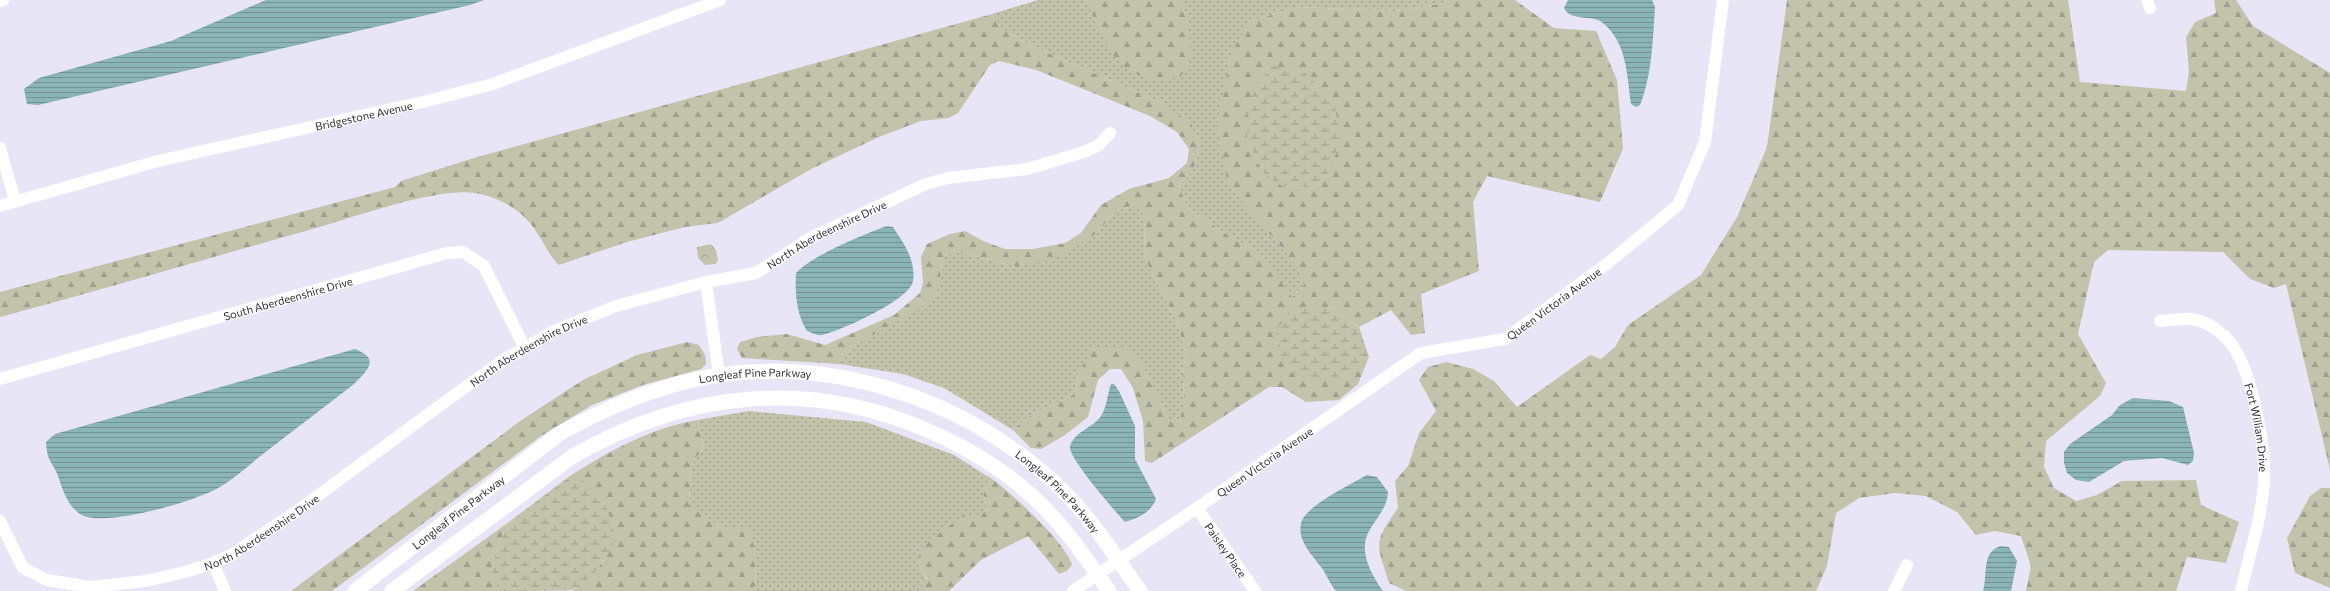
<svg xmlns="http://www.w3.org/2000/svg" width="2330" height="591" viewBox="0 0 2330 591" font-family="Commissioner,sans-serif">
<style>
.grass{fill:url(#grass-dots)}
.forest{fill:url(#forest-firs);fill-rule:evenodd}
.wetland{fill:url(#wetland-marsh)}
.park{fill:url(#park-crowns)}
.water{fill:url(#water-rules)}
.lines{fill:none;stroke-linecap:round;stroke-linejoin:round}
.minor{stroke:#fff;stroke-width:12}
.major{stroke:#fff;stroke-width:15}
.labels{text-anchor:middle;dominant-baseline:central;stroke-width:4;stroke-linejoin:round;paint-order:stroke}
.street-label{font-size:11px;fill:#323037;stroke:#fff}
</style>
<defs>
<pattern id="grass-dots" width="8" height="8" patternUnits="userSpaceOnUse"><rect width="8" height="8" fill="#c1c4ab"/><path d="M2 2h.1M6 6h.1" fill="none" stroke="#9da08c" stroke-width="1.8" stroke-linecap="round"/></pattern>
<pattern id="forest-firs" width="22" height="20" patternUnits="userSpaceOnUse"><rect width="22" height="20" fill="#c1c4ab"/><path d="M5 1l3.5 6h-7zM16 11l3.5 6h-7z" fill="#9da08c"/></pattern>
<pattern id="wetland-marsh" width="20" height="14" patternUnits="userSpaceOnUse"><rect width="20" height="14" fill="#c1c4ab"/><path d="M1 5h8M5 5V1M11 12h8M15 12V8" fill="none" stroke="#9da08c"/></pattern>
<pattern id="park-crowns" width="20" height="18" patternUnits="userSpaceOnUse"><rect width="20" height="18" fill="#c1c4ab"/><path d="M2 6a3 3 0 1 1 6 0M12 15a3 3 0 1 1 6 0" fill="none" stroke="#9da08c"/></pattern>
<pattern id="water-rules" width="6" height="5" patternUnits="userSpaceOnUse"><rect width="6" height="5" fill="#8ab4b6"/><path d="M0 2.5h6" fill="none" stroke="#719395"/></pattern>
</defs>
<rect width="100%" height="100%" fill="#e8e5f6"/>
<!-- grass -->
<path class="grass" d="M1038 0H1086L1101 31 1188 23 1180 0H1447L1445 3 1394 11 1299 7 1250 21 1270 234 1299 268 1304 286 1291 297 1259 252 1234 239 1188 208 1179 186 1194 168 1200 144 1162 103 1032 46 1001 28 992 14Z
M1137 205 1144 217 1145 259 1177 322 1185 351 1183 379 1184 404 1180 419 1174 422 1169 420 1141 363 1079 371 1075 394C1054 406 1029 412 1013 430L944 388 903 374 839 364 855 345 883 329 941 273 943 257 954 251 1017 267 1094 235 1118 210Z
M749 411 866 422 954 455 995 481 983 491 987 509 977 519 965 515 920 548 918 565 928 580 918 591H755L756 556 724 529 689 507 691 465 704 446 697 420Z"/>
<!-- forest -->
<path class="forest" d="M1086 0H1180L1188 23 1192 57 1181 76C1173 77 1164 81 1157 80 1113 75 1102 35 1086 0Z
M1447 0H1515L1554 28 1596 31 1617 80 1623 148 1600 202 1487 176 1473 202 1479 271 1421 294 1425 333 1411 335 1391 310 1359 327 1329 307 1338 378 1359 361 1369 357 1358 384 1339 400 1306 402 1282 387H1269L1152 463 1145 461 1143 421 1133 388 1121 369H1110L1098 380 1088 417 1065 435 1041 449 1031 448 1013 430C1029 412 1054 406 1075 394L1079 371 1094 348 1123 347 1141 363 1169 420 1174 422 1180 419 1184 403 1183 379 1185 351 1177 322 1145 259 1144 217 1137 205 1118 210 1094 235 1060 256 1017 267 954 251 943 257 937 295 916 311 855 345 839 364 742 358 737 349 740 342 757 337 787 334 825 345 894 315 920 293 923 283 921 257 927 244 950 234 965 231 983 241 1005 249H1033L1065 243 1081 233 1101 205 1129 189 1169 178 1187 163 1189 149 1177 132 1150 116 1036 70 999 61 990 65 958 113 949 118 921 121 879 137 811 169 718 223 685 227 627 242 559 265C549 256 545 244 537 233 524 211 500 197 475 193 439 187 360 215 323 226 216 256 108 288 0 317V292L395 187 401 181 474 158 992 14 1001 28 1032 46 1162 103 1191 123 1200 144 1194 168 1179 186 1188 208 1234 239 1259 252 1292 297 1304 286 1299 268 1228 185 1217 125 1231 53 1250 21 1299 7 1394 11 1445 3ZM1330 172 1314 188 1282 186Z
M1787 0H2068L2080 82 2186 91 2189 72 2186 37 2195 22 2216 13 2214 0H2236L2253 26 2330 73V470L2286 284 2274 288 2250 279 2223 252 2108 250 2094 262 2078 334 2106 383 2100 396 2046 441 2044 467 2054 488 2076 501 2097 495 2122 481 2196 480 2201 505 2239 522 2226 563 2187 557 2176 591H2026L2031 566 2021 536 1995 531 1976 535 1957 512 1926 496 1895 493 1859 498 1836 513 1827 566 1816 591H1406L1389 583C1376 542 1373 544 1398 508L1395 481 1408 466 1419 433 1436 411 1419 380 1428 367 1446 362 1473 369 1494 381 1517 407 1590 355 1601 359 1615 347 1628 325 1701 275 1737 217 1767 147Z
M687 342 699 345 705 355 706 364 701 369 643 385 592 405 541 436 332 591H291L523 419 583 380 637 355Z
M697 420 704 446 691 465 689 506 724 529 749 526 756 556 755 591H572L588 579 604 560 570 476C609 451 651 428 697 420Z
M995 481C1014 496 1066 543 1072 565L1067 571 1059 574 1028 536 981 560 949 591H918L928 579 918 565 920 548 965 514 977 519 987 509 983 491Z
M2321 488H2330V588L2295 573 2287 538 2310 496Z
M509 522 497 548 491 573 498 591H413Z"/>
<!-- wetland -->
<path class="wetland" d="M1272 66 1303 71 1334 102 1341 138 1330 172 1314 188 1282 186 1262 172 1247 138 1248 106 1255 87Z
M1300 307H1329L1359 327 1369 357C1357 362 1350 373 1338 378 1327 383 1299 379 1290 370 1280 359 1278 342 1277 329L1290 310Z
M570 476C602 485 609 510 616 539 605 558 593 581 572 590 565 591 511 591 498 591L491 573 497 548 509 522Z"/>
<!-- park -->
<path class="park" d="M711 244 716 250 718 261 715 264 705 265 698 258 697 247Z"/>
<!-- water -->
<path class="water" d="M266 0H484L470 5 38 105 27 104 24 89 39 78 171 41Z
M1568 0H1652L1655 7C1653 38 1652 76 1640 105L1636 107 1631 104C1627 75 1627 43 1603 23 1593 14 1570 22 1564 8Z
M887 226 893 227C904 244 916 260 913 281 910 300 840 331 822 335 817 336 811 332 807 331 796 313 795 293 796 273 813 255 862 235 887 226Z
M355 349C381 359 367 371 354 384 324 407 293 431 263 454 249 465 235 478 220 487 197 501 102 529 80 514 68 506 63 491 59 479 54 462 47 464 46 442L55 434Z
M1111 384H1114L1119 391 1135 426V459L1156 499C1151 512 1139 518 1125 522 1115 511 1067 457 1070 446 1075 431 1093 428 1101 416 1107 407 1107 395 1111 384Z
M2133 398 2169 401 2183 407 2194 453 2193 461 2188 465 2162 458 2124 461 2089 482 2076 480 2067 473 2064 463V452L2070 444 2112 415 2120 405Z
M1367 475 1377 477 1388 492C1387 508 1377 517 1369 531 1358 551 1371 574 1383 591H1336C1330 584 1327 575 1321 567 1313 556 1297 540 1301 524 1304 506 1352 484 1367 475Z
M2001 546 2009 547 2017 561 2011 591H1983C1988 575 1981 551 2001 546Z"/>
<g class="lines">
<!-- minor -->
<g class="minor">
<path d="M2147 0 2150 8"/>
<path d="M0 1 3 0"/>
<path d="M0 148 15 201"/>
<path id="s1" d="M0 206 158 161 427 101 493 84 720 0"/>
<path d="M706 282 719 375"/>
<path id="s2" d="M2160 321C2175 320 2192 316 2205 323 2217 328 2230 340 2236 351 2253 380 2266 448 2264 481 2262 518 2249 555 2241 591"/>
<path id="s3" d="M0 379 447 253 463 252 484 266 525 348"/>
<path id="s4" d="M1197 508 1255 591"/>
<path id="s5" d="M0 521 23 568 47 580 90 587 146 581 189 571 213 563 231 555 297 511 442 404 505 359 556 330 616 306 706 282 756 273 812 237 926 184 948 178 1027 169 1084 152 1099 145 1110 133"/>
<path d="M213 563 225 591"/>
<path id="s6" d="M1073 591 1197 508 1421 353 1505 339 1608 263 1678 205 1705 142 1723 0"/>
<path d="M1894 591 1907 565"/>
</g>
<!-- major -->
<g class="major">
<path id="s7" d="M355 591 559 434C603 409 648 390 697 379 829 352 972 399 1066 494 1095 523 1116 558 1140 591"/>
<path d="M392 591 573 456C687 391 808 378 929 431 963 446 996 465 1024 489 1058 517 1084 555 1109 591"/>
</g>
</g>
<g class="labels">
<!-- street labels -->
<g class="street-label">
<text stroke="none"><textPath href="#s1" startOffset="375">Bridgestone Avenue</textPath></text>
<text stroke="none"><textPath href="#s5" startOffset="953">North Aberdeenshire Drive</textPath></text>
<text stroke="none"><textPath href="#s3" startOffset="299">South Aberdeenshire Drive</textPath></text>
<text stroke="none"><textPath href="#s6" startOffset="567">Queen Victoria Avenue</textPath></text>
<text stroke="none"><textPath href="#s5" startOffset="630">North Aberdeenshire Drive</textPath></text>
<text stroke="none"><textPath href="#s7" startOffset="465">Longleaf Pine Parkway</textPath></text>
<text stroke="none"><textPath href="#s2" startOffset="168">Fort William Drive</textPath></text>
<text stroke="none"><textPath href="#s6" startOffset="231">Queen Victoria Avenue</textPath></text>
<text stroke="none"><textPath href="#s7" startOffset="801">Longleaf Pine Parkway</textPath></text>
<text stroke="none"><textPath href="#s7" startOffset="130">Longleaf Pine Parkway</textPath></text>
<text stroke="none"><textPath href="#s5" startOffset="306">North Aberdeenshire Drive</textPath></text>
<text stroke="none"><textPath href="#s4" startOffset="51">Paisley Place</textPath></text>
</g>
</g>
</svg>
